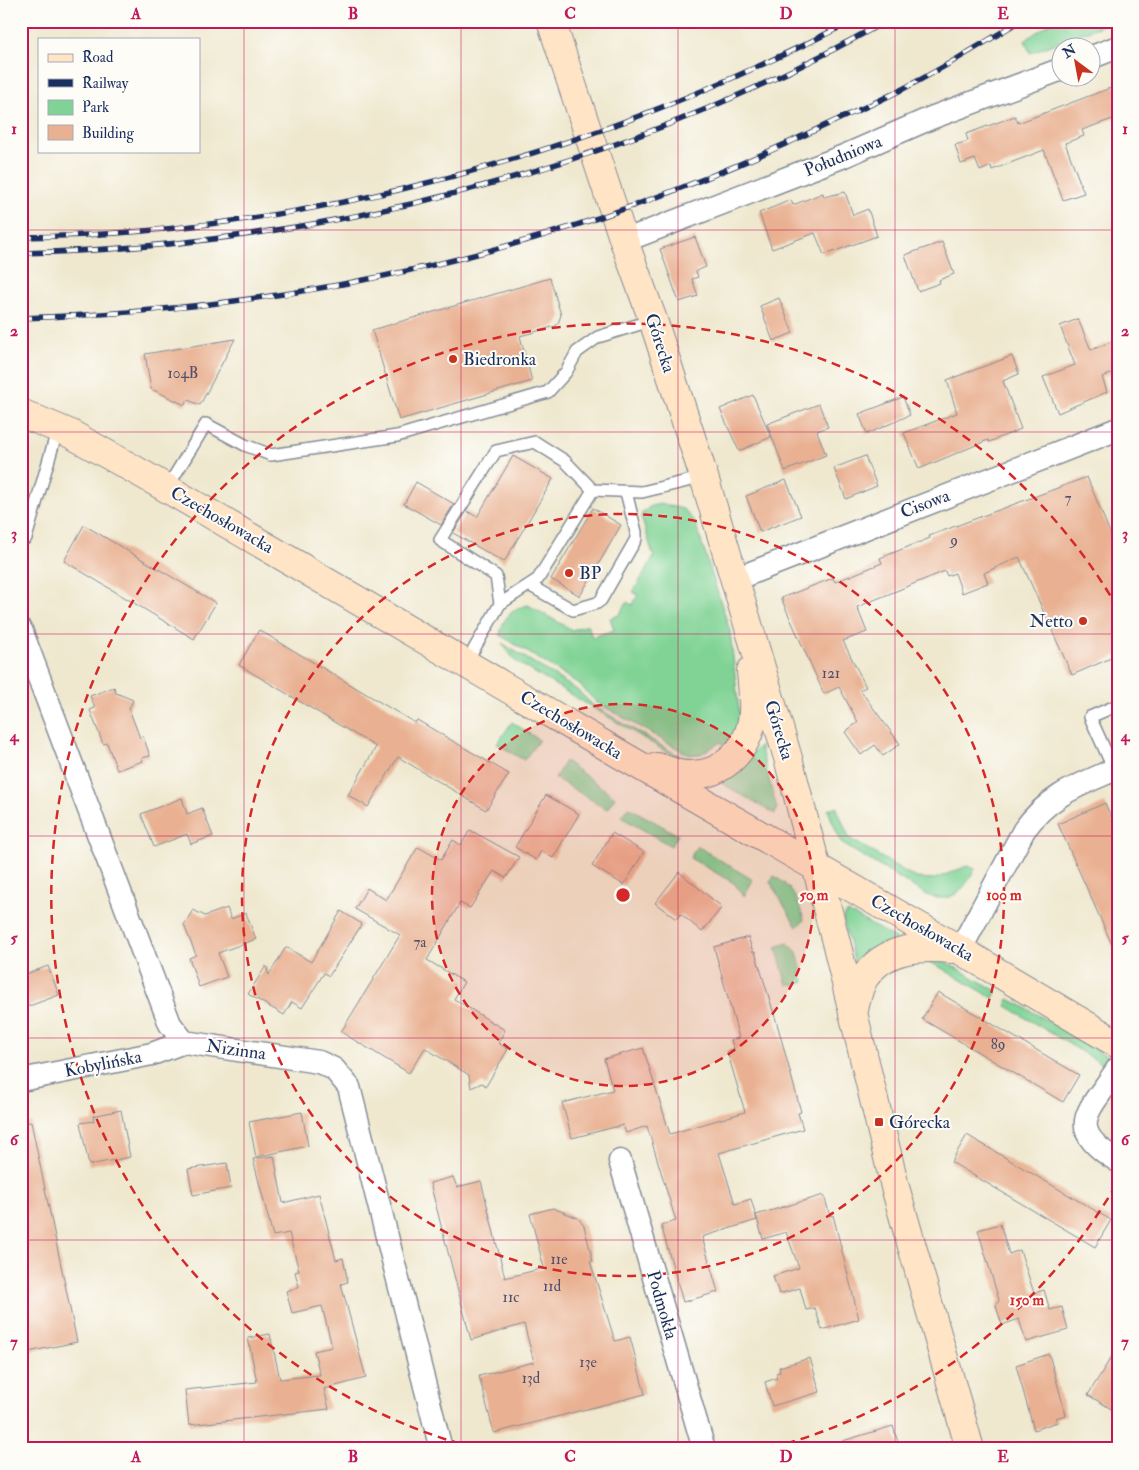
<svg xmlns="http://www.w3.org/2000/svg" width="1139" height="1470" viewBox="0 0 1139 1470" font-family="'IM FELL Double Pica',serif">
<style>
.green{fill:#80d395;stroke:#4e817a}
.building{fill:#e9b091}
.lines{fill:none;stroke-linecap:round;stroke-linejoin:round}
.lane-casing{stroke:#858c96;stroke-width:14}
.street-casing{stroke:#858c96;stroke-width:25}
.secondary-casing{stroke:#858c96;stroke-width:30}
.lane{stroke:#fff;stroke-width:11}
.street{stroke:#fff;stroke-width:22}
.secondary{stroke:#ffe4c6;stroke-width:28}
.rail-casing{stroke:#1b2f5e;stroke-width:5.5}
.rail{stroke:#fdfcf7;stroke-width:4;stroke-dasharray:11;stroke-linecap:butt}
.grid{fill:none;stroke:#c2185b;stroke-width:1;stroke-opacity:0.55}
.ring{fill:none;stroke:#d62828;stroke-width:2.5;stroke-dasharray:9 6}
.poi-dot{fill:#c8321e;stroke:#fdfcf7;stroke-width:2}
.labels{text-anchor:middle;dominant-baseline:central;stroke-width:4;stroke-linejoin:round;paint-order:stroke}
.number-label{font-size:15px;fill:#4e4f6b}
.street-label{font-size:18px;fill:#1b2f5e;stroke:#fdfcf7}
.poi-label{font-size:18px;fill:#1b2f5e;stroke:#fdfcf7;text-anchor:start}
.centre{fill:#d62828;stroke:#fdfcf7;stroke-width:2.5}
.ring-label{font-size:15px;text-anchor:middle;font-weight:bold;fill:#d62828;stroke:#fdfcf7;stroke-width:4;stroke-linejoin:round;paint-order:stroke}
.neatline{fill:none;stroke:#c2185b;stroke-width:2}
.grid-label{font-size:16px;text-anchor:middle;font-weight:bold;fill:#c2185b}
</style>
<rect width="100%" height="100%" fill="#fdfcf7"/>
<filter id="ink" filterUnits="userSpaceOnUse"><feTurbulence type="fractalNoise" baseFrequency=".02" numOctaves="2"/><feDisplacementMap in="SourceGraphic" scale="10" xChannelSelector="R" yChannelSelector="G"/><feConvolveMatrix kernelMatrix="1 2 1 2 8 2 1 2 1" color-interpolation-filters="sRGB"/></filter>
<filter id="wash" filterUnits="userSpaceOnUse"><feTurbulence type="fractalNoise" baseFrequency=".0096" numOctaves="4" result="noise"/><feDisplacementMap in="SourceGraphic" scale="20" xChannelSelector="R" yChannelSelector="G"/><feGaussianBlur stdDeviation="1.12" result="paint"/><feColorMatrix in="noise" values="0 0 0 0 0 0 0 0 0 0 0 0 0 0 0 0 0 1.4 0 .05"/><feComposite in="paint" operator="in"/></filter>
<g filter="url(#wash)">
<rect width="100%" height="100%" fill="#efe8cf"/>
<!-- green -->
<path class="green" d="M1053 21H1114L1030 53 1025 40Z
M661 504 683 509 695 522 730 631 740 719 727 750 721 742 701 754 689 755 596 702 579 684 500 635C502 619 512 608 528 605L572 630 588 625 592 637 614 630 610 618 619 615 627 602 632 605 638 595 633 592 654 557 641 517 642 513 651 506Z
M502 643 577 690 594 706 674 753 692 760 705 759 712 755 715 759C703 765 687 762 675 757L515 661Z
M512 722 539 740 524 760 497 744Z
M760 746 777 809 775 814 721 783Z
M565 761 615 797 607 809 555 778Z
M836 806 849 838 916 878 935 879 967 866 975 869C964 890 952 905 927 895L841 843 828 810Z
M628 807 678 835 671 846 621 817Z
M697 846 753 880 744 896 734 883 690 858Z
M774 876C792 887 798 900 804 920L797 927 770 882Z
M848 912 897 939 856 968 843 919 844 915Z
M788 943 797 952 804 982 793 986 791 984 787 985 776 947Z
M913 958 944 961 997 991 993 998 936 965Z
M1009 999 1021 1005 1112 1059 1107 1067 1006 1006Z"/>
<g id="blocks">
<!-- building -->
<path class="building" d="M1118 85V117L1082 130 1084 136 1065 143 1084 193 1063 200 1044 150 992 170 991 166 980 171 975 159 961 164 955 145 968 141 966 134 1015 116 1018 123Z
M845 192 853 215 868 209 877 236 824 255 815 233 772 249 759 213 791 200 793 205 823 193 824 197Z
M695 237 706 267 696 271 698 277 692 279 698 296 679 302 660 249Z
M942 242 954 274 939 280 940 283 918 291 905 255Z
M550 278 561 315 559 321 556 326 520 336 532 381 399 420 372 330Z
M779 298 793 333 773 341 760 306Z
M1078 319 1091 350 1118 339V371L1102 377 1107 392 1058 413 1043 377 1075 365 1060 326Z
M235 339 200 405 188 400 185 405 151 389 145 354Z
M1012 356 1019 374 1003 381 1021 429 989 442 988 440 919 469 904 433 957 413 947 380Z
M753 395 771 437 739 451 720 409Z
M903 397 910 415 867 434 859 414Z
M819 404 828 427 817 431 826 455 785 471 767 424Z
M513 456 553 479 504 562 453 533 467 511 477 517Z
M865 456 877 486 846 499 834 468Z
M1087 477 1118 552V655L1072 675 1019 557 984 573 988 583 962 593 955 573 947 576 945 571 857 607 867 632 843 641 866 687 860 690 900 744 883 756 875 745 861 755 845 732 858 722 839 687 824 694 781 598 833 578 835 582 882 563 880 558 930 538 929 536Z
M786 480 801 516 760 532 746 496Z
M416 482 454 504 441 525 404 504Z
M593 508 621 525 580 596 551 579Z
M84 525 216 603 194 639 64 561Z
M259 630 415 723 417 720 509 774 486 810 398 757 368 807 348 795 376 747 239 665Z
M114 687 116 693 133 700 129 709 140 738 143 736 150 756 142 758 143 761 117 770 107 743 103 744 90 710 95 708 90 696Z
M546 795 579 814 553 858 541 851 536 860 515 847Z
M182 798 187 814 202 808 213 836 191 844 187 834 154 847 141 814Z
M1105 803 1118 833V958L1058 824Z
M470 830 519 857 506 878 494 871 470 908 460 903 427 960 464 982 454 999 505 1030 498 1043 508 1049 486 1086 482 1083 471 1088 469 1075 425 1048 409 1073 341 1032 400 935 355 909 367 888 386 900 418 847 441 860 453 840 461 845Z
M612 833 644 852 624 885 592 866Z
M679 872 722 907 702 932 681 914 676 919 655 903Z
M227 908 231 919 246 913 256 939 218 953 227 977 199 987 189 958 196 955 184 925 193 910 205 916Z
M341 911 362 924 329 976 324 973 302 1008 292 1002 284 1015 248 994 266 966 269 975 286 947 311 962Z
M748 937 753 952H755L778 1027 801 1112 798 1113 803 1129 719 1153 735 1204 751 1199 757 1220 702 1237 718 1292 683 1302 661 1225 676 1221 647 1126 626 1133 623 1125 572 1138 562 1103 613 1090 604 1059 643 1048 670 1134 745 1112 727 1051 734 1049 731 1040 739 1038 714 947Z
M48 966 59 995 21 1009V976Z
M938 992 1079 1075 1063 1102 922 1019Z
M121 1110 130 1157 89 1165 80 1123 94 1121 93 1116Z
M302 1112 308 1146 256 1157 249 1122Z
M31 1122 77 1342 28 1352 21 1320V1123Z
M967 1135 1111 1220 1095 1247 951 1162Z
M274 1156 283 1203 319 1194 336 1260 343 1258 348 1282 341 1284 366 1378 324 1389 329 1409 189 1425 185 1390 257 1382 248 1338 270 1334 280 1379 320 1375 314 1351 332 1347 322 1306 292 1313 286 1291 299 1287 295 1272 299 1271 289 1233 273 1236 253 1159Z
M227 1163 231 1188 193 1195 188 1169Z
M453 1177 457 1187 481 1181 505 1278 544 1268 530 1214 553 1208 578 1218 584 1226 593 1261H590L615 1341 630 1337 645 1394 494 1433 479 1376 534 1362 524 1324 471 1340 430 1183Z
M824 1195 830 1216 833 1215 859 1319 822 1330 815 1308 806 1310 800 1288 779 1294 773 1276 799 1268 786 1232 763 1239 756 1215Z
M1000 1224 1009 1254 1020 1250 1034 1293 1044 1290 1050 1310 1062 1307 1068 1330 1026 1342 1019 1319 1002 1325 996 1306 999 1300 978 1230Z
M1118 1346V1413L1088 1395Z
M1049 1354 1066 1415 1056 1418 1057 1422 1034 1430 1016 1365Z
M810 1358 820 1392 772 1406 765 1382 777 1378 776 1373 780 1372 779 1367Z
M893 1426 900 1449H836V1443Z"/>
</g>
</g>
<g filter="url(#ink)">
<use href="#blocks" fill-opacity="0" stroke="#858c96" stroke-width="1"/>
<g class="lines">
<!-- lane casing -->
<g class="lane-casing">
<path id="lane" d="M167 488 206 424 245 445 271 455 397 436 548 392 566 372 577 352 598 337 653 320
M26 538 58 428
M529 585 573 610 597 603 601 600 636 539V532L626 492
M500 604 496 576 440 540 496 451 535 442 565 461 593 490
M466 663 500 604 538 579 593 490 642 492 704 477
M1114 770 1090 717 1118 705"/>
</g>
<!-- street casing -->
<g class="street-casing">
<path id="street" d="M1092 57 1118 47
M624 241 844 156 931 118 1062 69
M733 580 1118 429
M21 630 170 1024 184 1042 319 1062 334 1069 349 1087 441 1449
M960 950 1024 830C1050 794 1080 785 1118 768
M1118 1068C1090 1111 1062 1127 1118 1161
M21 1080 152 1054 184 1042
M620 1161 704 1449"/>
</g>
<!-- secondary casing -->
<g class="secondary-casing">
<path id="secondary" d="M551 21 624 241 653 320 704 477 788 758 838 950 895 1187 970 1449
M21 413 71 434 144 475 623 756 960 950 1118 1044
M657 767C664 769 672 772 679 774 719 781 750 751 753 713 754 699 752 684 751 671
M853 1014C856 1002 858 987 865 977 885 947 920 946 952 949"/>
</g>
<!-- lane -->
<use href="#lane" class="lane"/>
<!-- street -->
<use href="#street" class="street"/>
<!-- secondary -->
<use href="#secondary" class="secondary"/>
<!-- rail casing -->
<g class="rail-casing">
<path id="rail" d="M21 237C313 233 593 154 852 21
M21 253C321 246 624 169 886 21
M21 318C307 309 565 250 824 126 854 112 885 99 914 83 950 64 985 42 1020 21"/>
</g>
<!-- rail -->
<use href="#rail" class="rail"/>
</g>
</g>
<!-- grid -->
<path class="grid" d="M244 21V1449M461 21V1449M678 21V1449M895 21V1449M21 230H1118M21 432H1118M21 634H1118M21 836H1118M21 1038H1118M21 1240H1118"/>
<!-- distance rings -->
<circle cx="623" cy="895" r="191" fill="#d62828" fill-opacity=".12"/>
<g class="ring">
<circle cx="623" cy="895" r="191"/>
<circle cx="623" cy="895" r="381"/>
<path d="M1116 1185A572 572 0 0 1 771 1448M475 1448A572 572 0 1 1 1116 605"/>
</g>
<!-- markers -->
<g class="poi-dot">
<circle cx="453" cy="359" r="5"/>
<circle cx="569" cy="573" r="5"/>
<circle cx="1083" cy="621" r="5"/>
<rect x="874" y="1117" width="10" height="10" rx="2.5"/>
</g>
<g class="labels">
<!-- number labels -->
<g class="number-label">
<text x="183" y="373">104B</text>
<text x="1068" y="498">7</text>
<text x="954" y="540">9</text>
<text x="831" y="673">121</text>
<text x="420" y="942">7a</text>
<text x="998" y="1044">89</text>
<text x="559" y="1259">11e</text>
<text x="552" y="1286">11d</text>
<text x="511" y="1297">11c</text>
<text x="588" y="1362">13e</text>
<text x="531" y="1378">13d</text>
</g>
<!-- street labels -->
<g class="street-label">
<text transform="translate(843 156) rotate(-22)">Południowa</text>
<text transform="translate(660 343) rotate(72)">Górecka</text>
<text transform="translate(925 504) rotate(-21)">Cisowa</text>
<text transform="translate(222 520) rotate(30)">Czechosłowacka</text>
<text transform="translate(571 725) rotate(31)">Czechosłowacka</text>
<text transform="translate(779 730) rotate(73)">Górecka</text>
<text transform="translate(922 928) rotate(30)">Czechosłowacka</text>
<text transform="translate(236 1050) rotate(8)">Nizinna</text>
<text transform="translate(103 1064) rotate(-11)">Kobylińska</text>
<text transform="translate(662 1305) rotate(74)">Podmokła</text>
</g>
<!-- poi labels -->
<g class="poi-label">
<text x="463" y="359">Biedronka</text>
<text x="579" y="573">BP</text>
<text x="1073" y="621" text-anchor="end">Netto</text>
<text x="889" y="1122">Górecka</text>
</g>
</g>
<circle cx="623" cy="895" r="8" class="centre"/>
<g class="ring-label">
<text x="814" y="900">50 m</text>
<text x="1004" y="900">100 m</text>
<text x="1027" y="1305">150 m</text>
</g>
<!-- margin -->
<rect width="1139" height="1470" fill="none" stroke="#fdfcf7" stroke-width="55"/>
<!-- legend -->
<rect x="38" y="38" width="162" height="115" fill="#fdfcf7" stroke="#a3aaba"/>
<rect x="48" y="54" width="25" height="8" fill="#ffe4c6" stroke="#a3aaba"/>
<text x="82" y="62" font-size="15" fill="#1b2f5e">Road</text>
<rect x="48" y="79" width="25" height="8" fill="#1b2f5e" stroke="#a3aaba"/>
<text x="82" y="88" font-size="15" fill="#1b2f5e">Railway</text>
<rect x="48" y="100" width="25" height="15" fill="#80d395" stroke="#a3aaba"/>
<text x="82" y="112" font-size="15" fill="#1b2f5e">Park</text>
<rect x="48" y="125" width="25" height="15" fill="#e9b091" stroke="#a3aaba"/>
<text x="82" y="138" font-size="15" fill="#1b2f5e">Building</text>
<!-- north arrow -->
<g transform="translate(1076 62) rotate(328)"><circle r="24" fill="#fdfcf7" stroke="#a3aaba"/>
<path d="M0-4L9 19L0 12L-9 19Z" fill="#c8321e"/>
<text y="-8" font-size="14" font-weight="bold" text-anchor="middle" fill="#1b2f5e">N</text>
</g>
<rect x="28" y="28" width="1084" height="1414" class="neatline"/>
<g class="grid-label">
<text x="136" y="19">A</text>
<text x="353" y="19">B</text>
<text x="570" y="19">C</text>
<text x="786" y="19">D</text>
<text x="1003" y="19">E</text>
<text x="14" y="134">1</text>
<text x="1125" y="134">1</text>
<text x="14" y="336">2</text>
<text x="1125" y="336">2</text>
<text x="14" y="539">3</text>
<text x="1125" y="539">3</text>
<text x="14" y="741">4</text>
<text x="1125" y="741">4</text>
<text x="14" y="943">5</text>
<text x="1125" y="943">5</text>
<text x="14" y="1145">6</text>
<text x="1125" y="1145">6</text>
<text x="14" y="1347">7</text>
<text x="1125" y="1347">7</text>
<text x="136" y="1462">A</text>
<text x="353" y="1462">B</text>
<text x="570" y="1462">C</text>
<text x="786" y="1462">D</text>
<text x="1003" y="1462">E</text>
</g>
</svg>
